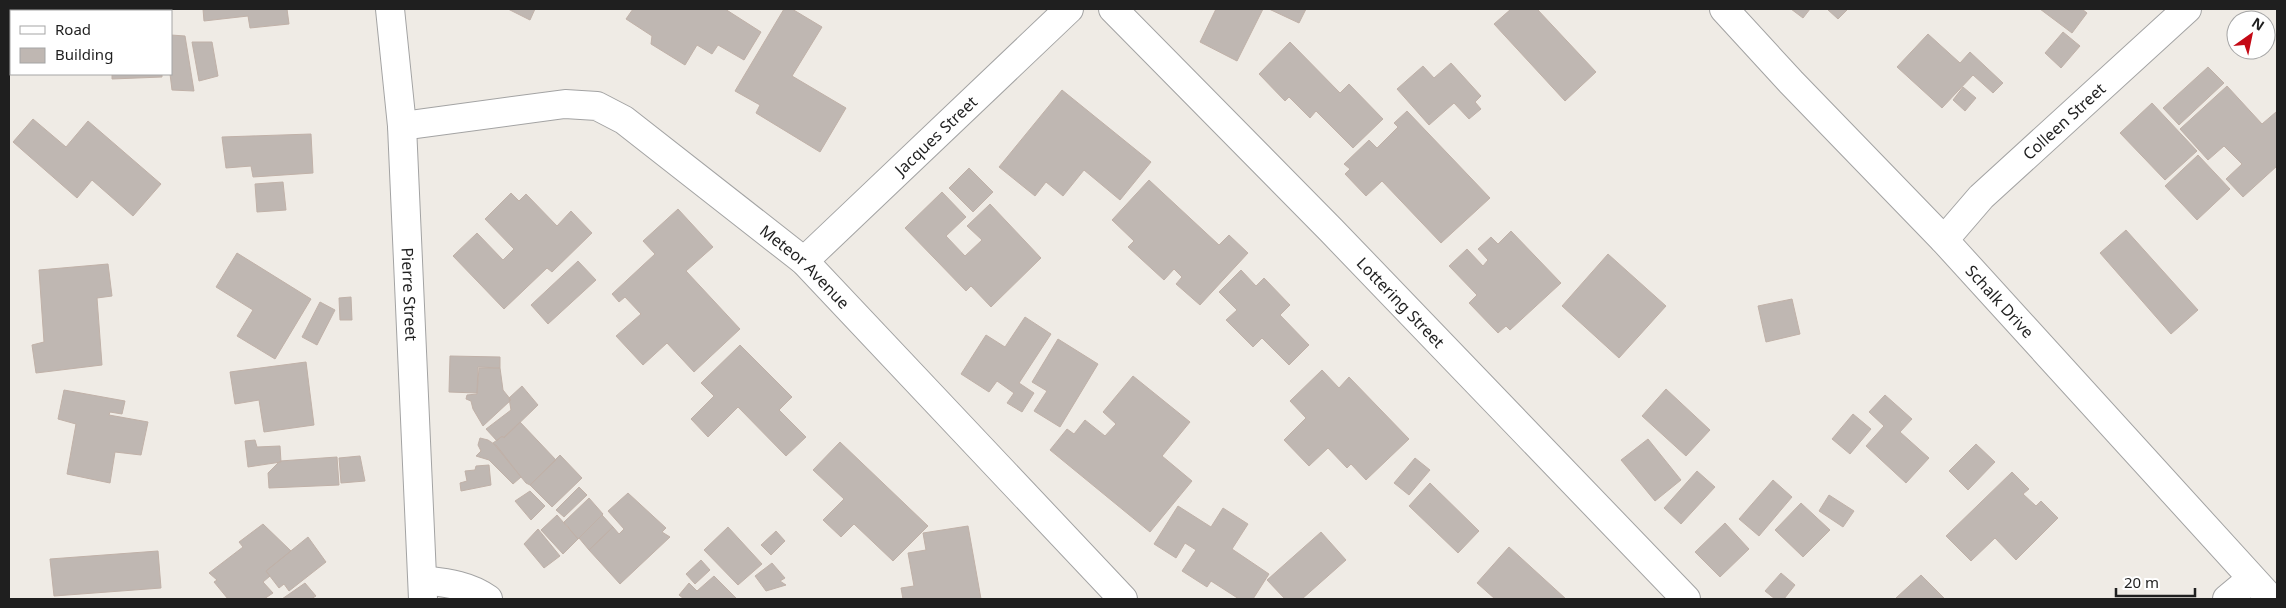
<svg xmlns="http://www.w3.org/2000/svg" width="2286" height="608" viewBox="0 0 2286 608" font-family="'Noto Sans',sans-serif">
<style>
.building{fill:#bfb7b2;stroke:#c0b1a8}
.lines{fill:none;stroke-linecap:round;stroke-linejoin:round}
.minor-casing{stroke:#a3a3a3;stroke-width:30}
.minor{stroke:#fff;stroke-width:28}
.labels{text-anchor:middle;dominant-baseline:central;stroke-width:4.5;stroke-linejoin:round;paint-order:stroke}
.street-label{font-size:16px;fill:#1f1f1f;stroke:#fff}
</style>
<rect width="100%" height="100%" fill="#efebe5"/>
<!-- building -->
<path class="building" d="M36 9H93L92 11H36Z
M203 9H287L289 24 250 28 248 16 204 21Z
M508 9H535L530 20Z
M633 9H725L761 32 744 60 718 45 712 54 697 45 685 65 651 44 652 36 626 19Z
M784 9H792L822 27 792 76 846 108 820 152 756 113 760 105 735 91Z
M1216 9H1263L1237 61 1200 42Z
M1269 9H1306L1299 23Z
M1511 9H1537L1596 72 1565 101 1494 24Z
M1791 9H1810L1803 18Z
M1827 9H1848L1838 19Z
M2040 9H2082L2087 13 2072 33Z
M2063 32 2080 46 2061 68 2045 53Z
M1928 34 1960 63 1970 52 2003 83 1993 93 1973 75 1942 108 1897 67Z
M171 35 185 36 194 91 172 90 170 74Z
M192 42H212L218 76 199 81Z
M1290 42 1340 93 1349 84 1383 119 1353 148 1316 111 1310 118 1289 97 1285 101 1259 74Z
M1451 63 1481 96 1475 102 1481 109 1469 119 1454 103 1429 125 1397 89 1423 66 1434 78Z
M2208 67 2224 83 2179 125 2163 108Z
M112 74H162V77L112 79Z
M2227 86 2262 124 2276 112 2277 113V166L2243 197 2226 179 2242 164 2224 146 2208 160 2180 129Z
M1963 87 1976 98 1965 111 1953 100Z
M1062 90 1151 162 1120 200 1084 170 1063 196 1046 182 1035 196 999 167Z
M2152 103 2197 151 2165 180 2120 133Z
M1407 111 1490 198 1441 243 1382 181 1366 196 1345 174 1350 169 1344 164 1369 140 1377 148 1398 127 1394 123Z
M33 119 66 147 88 121 161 184 133 216 92 180 77 198 13 142Z
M311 134 313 173 253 177 251 166 226 168 222 137Z
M2198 155 2230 189 2197 220 2165 186Z
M969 168 993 192 973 212 949 188Z
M1149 180 1219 245 1229 235 1248 253 1200 305 1176 284 1182 277 1174 269 1164 280 1128 247 1134 241 1112 220Z
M283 182 286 210 257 212 255 184Z
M942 192 966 217 946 236 965 256 982 240 967 226 990 204 1041 258 991 307 971 286 966 291 905 228Z
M511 193 519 201 526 194 557 226 571 211 592 233 552 272 547 268 504 309 453 256 477 233 503 260 514 249 485 219Z
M678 209 713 247 686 271 740 329 694 372 667 343 643 365 616 336 641 314 625 297 619 302 612 294 655 254 643 241Z
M2126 230 2198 310 2171 334 2100 253Z
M1511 231 1561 283 1510 330 1506 326 1498 333 1469 303 1477 295 1449 266 1467 249 1483 266 1488 260 1478 249 1491 237 1498 244Z
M237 253 311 299 275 359 237 336 253 310 216 287Z
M1608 254 1666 306 1619 358 1562 306Z
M578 261 596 280 548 324 531 305Z
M108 264 112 296 97 298 102 365 36 373 32 345 44 342 39 270Z
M1241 270 1256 286 1264 278 1290 305 1280 315 1309 345 1289 365 1262 338 1253 347 1226 320 1237 310 1219 292Z
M351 297 352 320H340L339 298Z
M1792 299 1800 334 1766 342 1758 306Z
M320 302 335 310 317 345 302 337Z
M1025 317 1051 334 1019 383 1034 393 1022 412 1007 403 1014 393 997 381 989 392 961 374 986 335 1005 347Z
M1058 339 1098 364 1060 427 1034 411 1047 391 1032 382Z
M740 345 792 397 779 410 806 437 786 456 738 407 708 437 691 419 714 396 701 383Z
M450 356 500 357V368L478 367 477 393 449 392Z
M306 362 314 425 264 432 259 400 235 404 230 372Z
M479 368H500L503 390 511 400 483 426 473 409 471 401 466 399 467 395 477 394Z
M1322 370 1339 388 1349 377 1409 439 1366 480 1351 464 1347 468 1328 448 1309 466 1284 440 1306 418 1290 401Z
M1133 376 1190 422 1162 456 1192 481 1150 532 1050 450 1067 429 1074 434 1085 420 1105 436 1116 424 1103 412Z
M522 386 538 405 504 438 502 436 497 441 486 429 511 410 509 398Z
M1666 389 1710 430 1686 456 1642 416Z
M64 390 125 401 122 414 110 412 109 415 148 422 141 455 115 452 110 483 67 474 76 424 58 419Z
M1885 395 1912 419 1900 432 1929 458 1906 483 1866 446 1884 426 1869 412Z
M1853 414 1871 429 1850 454 1832 439Z
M520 422 556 460 530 485 526 483 493 443 501 437H504Z
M480 438 488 440 497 446 521 477 513 484 489 460 476 456 481 451 478 445Z
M1648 439 1681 480 1655 501 1621 460Z
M255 440 257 447 280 446 281 462 248 467 245 441Z
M840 442 928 526 893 561 854 524 841 537 823 520 844 499 813 470Z
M1976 444 1995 462 1968 490 1949 471Z
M560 455 582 478 552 507 530 485Z
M360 456 365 481 341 483 339 458Z
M337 457 339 485 269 488 268 473 280 461Z
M1415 458 1430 470 1409 495 1394 483Z
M489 465 491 485 461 491 460 483 467 481 465 471 475 470 476 466Z
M1697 471 1715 487 1681 524 1664 508Z
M2012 472 2029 489 2023 494 2036 506 2041 501 2058 518 2016 560 1995 538 1971 561 1946 536Z
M1773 480 1792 497 1759 536 1739 519Z
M1430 483 1479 531 1458 553 1409 506Z
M579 487 587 495 564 517 556 510Z
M530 491 545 506 531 520 515 501Z
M628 493 666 528 662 532 670 537 620 584 589 550 613 527 619 534 624 529 608 511Z
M1829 495 1854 511 1843 527 1819 511Z
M589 498 603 514 578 539 564 522Z
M1801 503 1830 530 1803 557 1775 530Z
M1178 506 1211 527 1223 508 1248 524 1232 549 1269 574 1253 599H1239L1211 581 1207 587 1182 571 1196 550 1185 543 1176 558 1154 544Z
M557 515 578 539 563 554 541 530Z
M602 515 613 527 589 550 579 538Z
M1725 523 1749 549 1720 577 1695 552Z
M263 524 291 551 266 571 270 576 263 582 273 593 264 599H228L214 582 217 580 209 573 243 547 239 542Z
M968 526 981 599H903L901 588 914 586 908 553 926 550 923 533Z
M728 527 762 564 738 585 704 550Z
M538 529 560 556 544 568 524 544Z
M776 531 785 541 771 555 761 545Z
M1321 532 1346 560 1302 599H1285L1267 580Z
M308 537 326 562 289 591 284 584 279 588 266 571Z
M1509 547 1566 599H1495L1477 583Z
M158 551 161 588 54 596 50 559Z
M701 560 710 570 695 584 686 574Z
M772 563 785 578 780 581 786 585 766 591 755 576Z
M1781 573 1795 585 1784 599H1775L1765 591Z
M1921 575 1945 599H1897L1896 598Z
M714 576 737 599H684L679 595 689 583 697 591Z
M305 583 316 596 311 599H282Z"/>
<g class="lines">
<!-- minor casing -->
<g class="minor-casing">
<g id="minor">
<path id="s1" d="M390 9 402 126 423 599"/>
<path id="s2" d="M1113 9 1331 230 1686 599"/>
<path id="s3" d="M1724 9 1791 82 1944 240 2271 599"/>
<path id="s4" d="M402 126 565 104 597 106 624 120 804 261 1123 599"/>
<path id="s5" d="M1944 240 1981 197 2187 9"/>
<path id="s6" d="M804 261 1069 9"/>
<path d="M423 580C447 583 468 585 488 599"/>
<path d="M2227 599 2251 579"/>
</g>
</g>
<!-- minor -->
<use href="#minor" class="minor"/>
</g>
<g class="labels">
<!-- street labels -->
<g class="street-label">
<text stroke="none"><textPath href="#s5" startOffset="169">Colleen Street</textPath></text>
<text stroke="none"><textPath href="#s6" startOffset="182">Jacques Street</textPath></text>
<text stroke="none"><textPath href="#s4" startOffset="460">Meteor Avenue</textPath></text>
<text stroke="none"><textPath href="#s1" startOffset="286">Pierre Street</textPath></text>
<text stroke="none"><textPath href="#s3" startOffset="402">Schalk Drive</textPath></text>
<text stroke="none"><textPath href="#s2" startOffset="411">Lottering Street</textPath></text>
</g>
</g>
<!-- border -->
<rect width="2286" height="608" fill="none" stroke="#1f1f1f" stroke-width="20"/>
<!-- legend -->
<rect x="10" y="10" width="162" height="65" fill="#ffffff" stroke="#a5a5a5"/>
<rect x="20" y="26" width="25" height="8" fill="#ffffff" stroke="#a5a5a5"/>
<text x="55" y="35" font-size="15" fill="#1f1f1f">Road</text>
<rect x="20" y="48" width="25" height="15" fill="#bfb7b2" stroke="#a5a5a5"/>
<text x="55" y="60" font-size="15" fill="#1f1f1f">Building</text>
<!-- north arrow -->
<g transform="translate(2251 35) rotate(33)"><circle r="24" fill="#ffffff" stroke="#a5a5a5"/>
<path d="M0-4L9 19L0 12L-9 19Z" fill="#c40915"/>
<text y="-8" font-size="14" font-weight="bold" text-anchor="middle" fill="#1f1f1f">N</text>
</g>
<!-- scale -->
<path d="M2116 588v8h79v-8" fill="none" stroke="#1f1f1f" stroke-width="2.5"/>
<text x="2124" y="588" font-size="15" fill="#1f1f1f" stroke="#ffffff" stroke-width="4" paint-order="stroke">20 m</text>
</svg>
